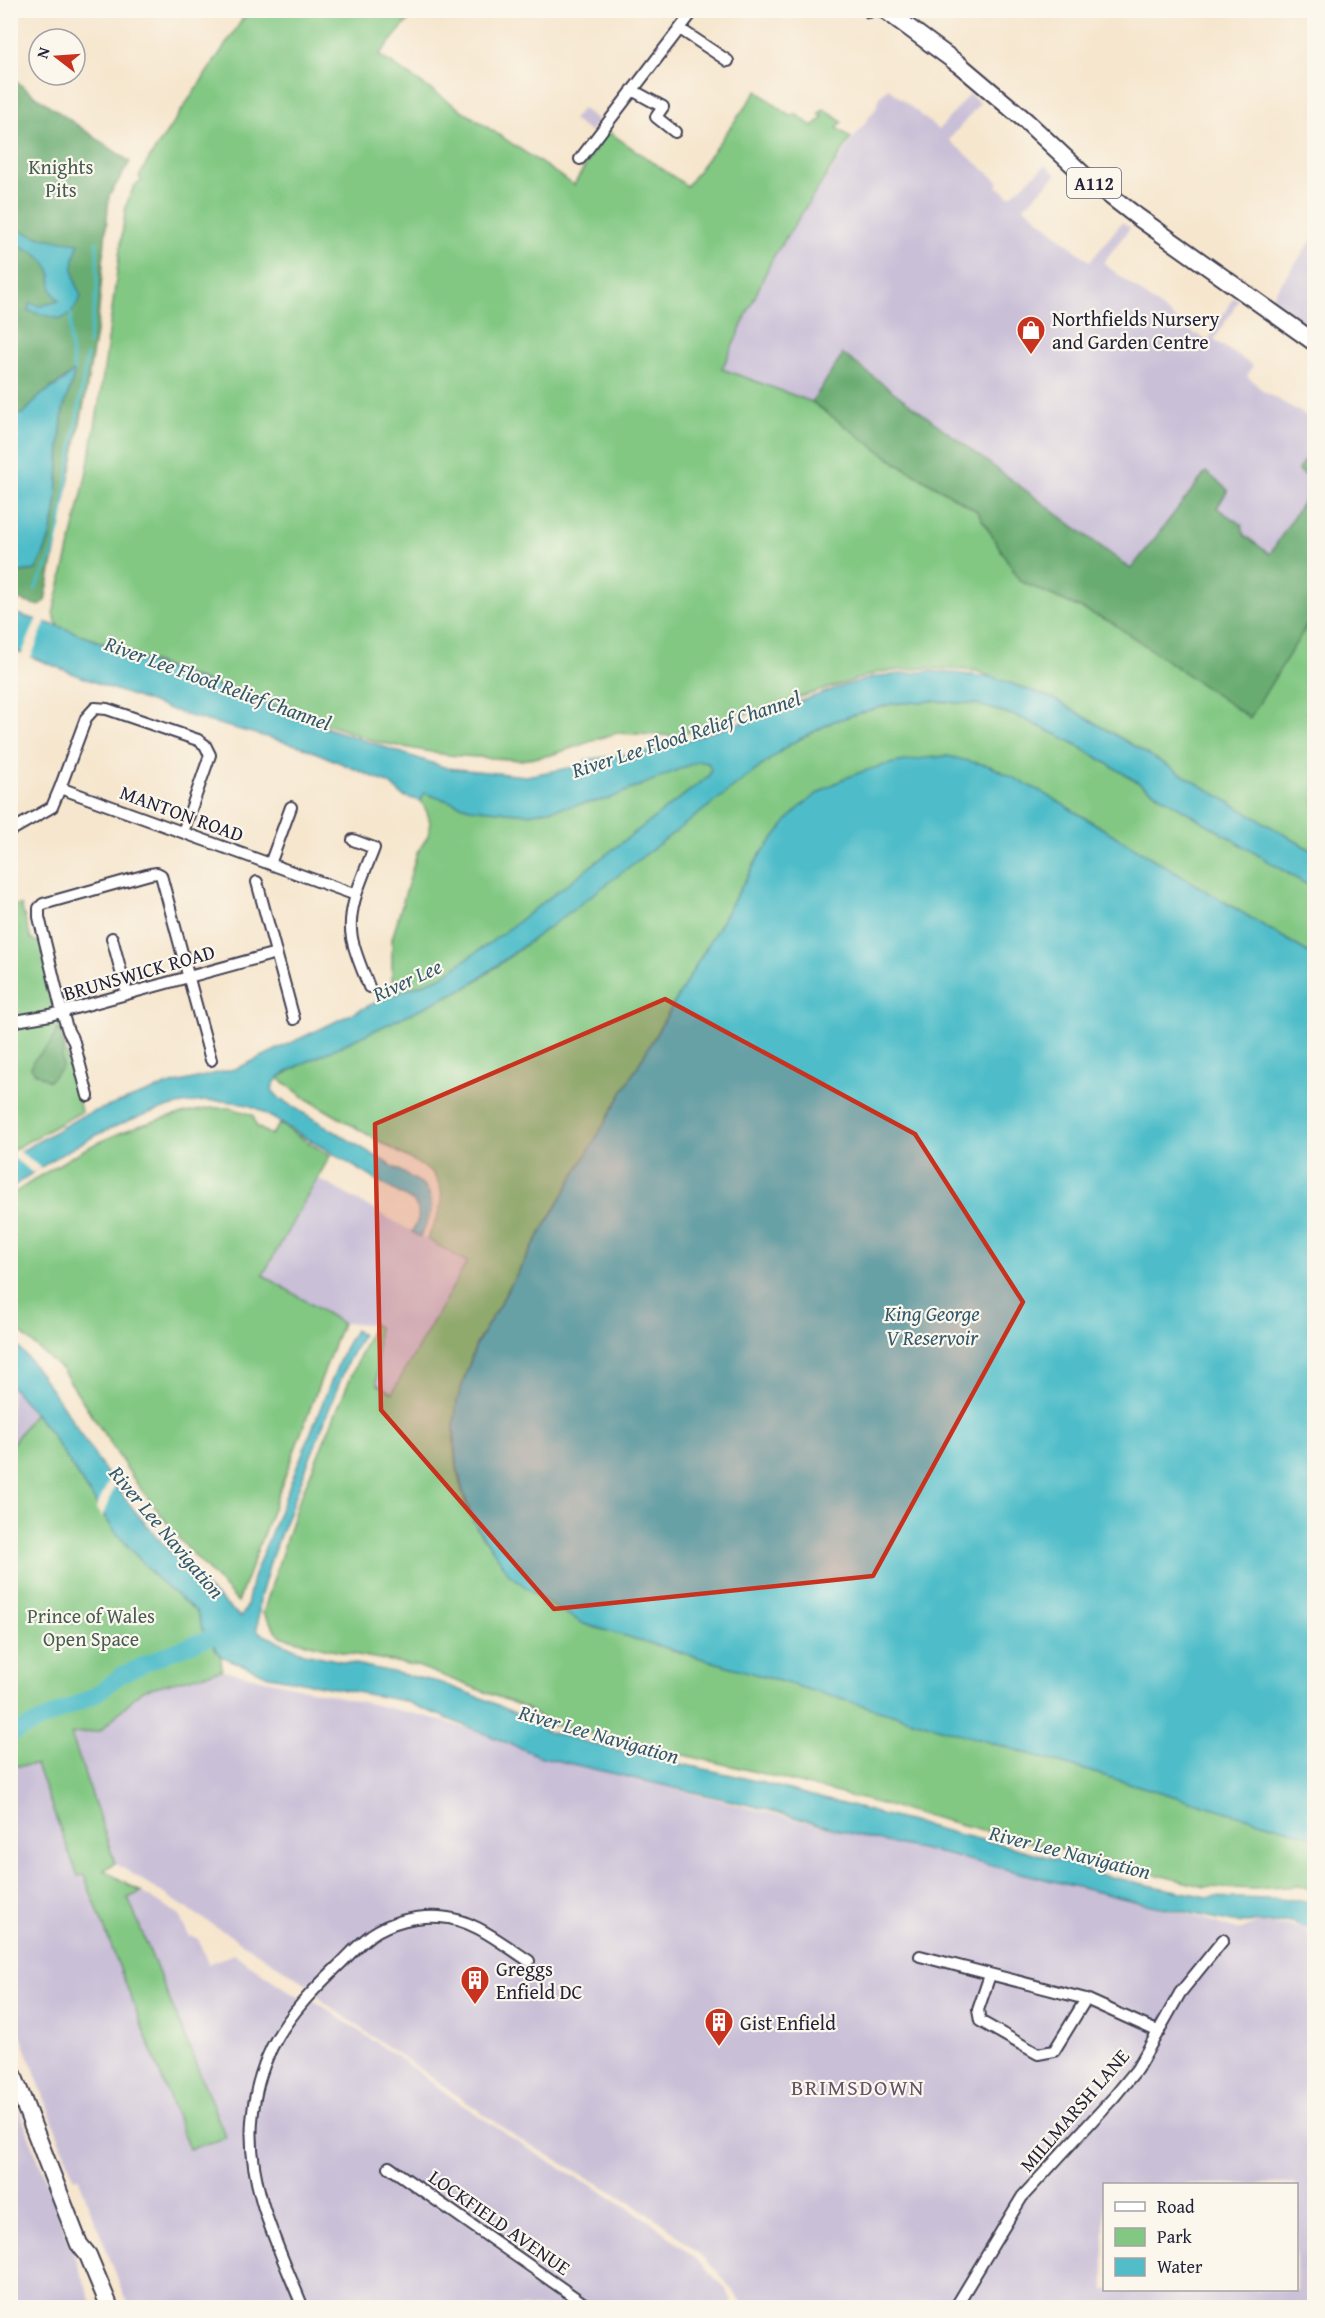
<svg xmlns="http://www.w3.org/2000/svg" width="1325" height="2318" viewBox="0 0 1325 2318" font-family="'Gentium Book Plus',serif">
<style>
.industrial{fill:#c9bfd7;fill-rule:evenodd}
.green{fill:#82c883;stroke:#52755f;stroke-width:1.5}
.forest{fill:#69ac71;stroke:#466756;stroke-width:1.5}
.water{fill:#50bdc9;stroke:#397082;stroke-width:1.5}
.pier{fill:#f6e6ce}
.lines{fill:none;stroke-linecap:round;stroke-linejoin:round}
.stream{stroke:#50bdc9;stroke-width:3}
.river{stroke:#50bdc9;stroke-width:16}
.street-casing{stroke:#423f51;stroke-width:14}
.primary-casing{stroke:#423f51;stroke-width:20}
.street{stroke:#fff;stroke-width:10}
.primary{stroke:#fff;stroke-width:16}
.marked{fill:#c8321e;fill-opacity:0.2;stroke:#c8321e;stroke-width:4.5;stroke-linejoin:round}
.labels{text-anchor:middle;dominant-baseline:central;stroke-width:4.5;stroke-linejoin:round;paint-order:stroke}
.shield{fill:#fbf7ec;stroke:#636270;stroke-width:1.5}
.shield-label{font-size:18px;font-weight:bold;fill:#22223b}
.park-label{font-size:20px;fill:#445c54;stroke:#fbf7ec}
.poi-label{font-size:20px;fill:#22223b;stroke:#fbf7ec;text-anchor:start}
.street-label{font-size:20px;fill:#22223b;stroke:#fbf7ec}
.water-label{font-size:21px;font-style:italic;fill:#32586d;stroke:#fbf7ec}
.quarter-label{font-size:22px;letter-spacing:1.5px;fill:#655369;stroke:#fbf7ec}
</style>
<rect width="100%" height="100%" fill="#fbf7ec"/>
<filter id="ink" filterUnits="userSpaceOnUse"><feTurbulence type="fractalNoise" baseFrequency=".0167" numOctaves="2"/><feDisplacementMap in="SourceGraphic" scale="12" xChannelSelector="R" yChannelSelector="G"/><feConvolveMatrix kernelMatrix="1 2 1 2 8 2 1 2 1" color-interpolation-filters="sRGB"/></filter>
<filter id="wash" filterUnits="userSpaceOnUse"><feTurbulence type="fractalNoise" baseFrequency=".008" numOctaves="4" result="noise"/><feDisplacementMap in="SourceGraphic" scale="24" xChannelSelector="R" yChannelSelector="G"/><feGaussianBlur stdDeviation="1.35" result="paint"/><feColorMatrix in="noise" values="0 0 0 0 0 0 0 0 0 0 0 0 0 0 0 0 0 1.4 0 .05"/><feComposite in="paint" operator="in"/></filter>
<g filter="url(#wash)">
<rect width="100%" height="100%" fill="#f6e6ce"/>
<!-- industrial -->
<path class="industrial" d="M888 88 939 130 969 94 980 103 949 140 999 182 997 186 1010 196 1046 165 1056 175 1024 207 1090 262 1122 222 1130 228 1103 263 1196 335 1197 334 1208 341 1233 298 1239 300 1214 340 1253 366 1247 376 1263 391 1314 420V445L1298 470 1314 484 1270 554 1244 535 1241 525 1216 507 1206 473 1131 569 844 354 812 402 721 369 772 259 853 139 876 108 880 96Z
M582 108 598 120 590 132 573 120Z
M1314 237V332L1268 302Z
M317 1178 467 1262 392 1394 377 1384 378 1327 373 1324 342 1323 263 1275Z
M11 1386 34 1413 11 1446Z
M222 1670 424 1716 687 1792 867 1838 944 1854 1205 1919 1237 1930 1261 1923 1302 1927 1314 1937V2307H746L716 2270 697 2252 664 2224 622 2197 518 2138 325 2003 307 1984 115 1863 71 1734 100 1730 141 1690ZM1104 2184H1296V2290H1104Z
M36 1765 78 1875 104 1870 141 1892 179 1915 189 1937 192 1936 198 1939 208 1964 234 1954 294 1995 312 1999 402 2060 458 2102 549 2162 591 2185 651 2222 701 2263 724 2287 732 2300 733 2307H129L78 2177 74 2178 11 2008V1766Z
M10 2085 93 2305 92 2307H11Z"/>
<!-- green -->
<path class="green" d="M248 11H416L379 55 574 185 606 130 687 186 757 91 790 116 796 114 813 127 823 117 819 114 824 109 842 122 837 128 851 138 772 259 722 369 812 402 895 462 977 511 1020 581 1111 622 1249 717 1314 614V699L1307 712 1314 717V852L1054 699 976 671 927 668 880 672 676 736 616 733 551 755 521 760 447 755 377 742 177 671 58 626 53 614C66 559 81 505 91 450 106 369 114 288 126 206L134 186 142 181 139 177 149 159Z
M931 701 976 704 1019 717 1070 741 1314 889V956L1042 792 990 766 796 812 760 855 476 1345C466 1372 456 1400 454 1429 451 1461 466 1521 489 1545 518 1573 553 1598 584 1624L1314 1837V1891L1298 1886 1255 1889 1205 1887 736 1767 552 1725 524 1707 417 1666 336 1651 280 1636 263 1613 296 1508 373 1324 378 1327 377 1384 392 1393 467 1262 427 1239C439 1211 451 1200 432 1172L307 1099 278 1078 300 1065 467 987 488 973 789 745 834 721 891 704Z
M699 761 708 763 711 769 709 776 498 937 441 977 395 994 392 982V939L417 853 428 836 430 822 427 812 421 801 424 793 470 808Z
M21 905 31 939 44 945 71 1076H74L81 1112 11 1151 10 906Z
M212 1108H231L253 1115 257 1127 271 1135 280 1124 330 1156 263 1275 342 1323 238 1602 180 1540 137 1484 63 1371 11 1324V1195C36 1179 62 1161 89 1147 128 1127 169 1115 212 1108Z
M34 1413 47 1428 113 1529 158 1580 197 1612 202 1628 221 1657 222 1670 142 1690 100 1731 71 1734 115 1863 104 1870 141 1892 128 1898 226 2138 189 2149 84 1875 78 1876 36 1765 11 1766V1446Z"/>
<!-- forest -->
<path class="forest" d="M10 75 23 87 130 162 109 196 98 320 85 398 45 601 39 606 11 598V573L36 570C41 559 47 548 50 536 61 496 58 452 63 411 65 397 73 386 74 371L41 395 23 414 11 415V250C25 241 48 260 51 274 52 279 50 284 51 289 52 293 57 298 59 301L28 311 61 319 80 297C72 275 70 266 78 244L40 238 22 231 11 235Z
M843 354 1131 569 1206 472 1228 490 1217 508 1242 525 1244 535 1270 554 1314 484V614L1250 718 1111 622 1020 581 977 511 895 462 812 402Z
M1314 445V482L1298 470Z
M58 1029 63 1032 62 1068 49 1081 34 1072 31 1067 33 1061 50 1044Z"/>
<!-- water -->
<path class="water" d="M22 231 40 238 79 243C70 266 72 275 81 297L71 314 61 319 28 311 30 303 40 306 59 301C56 297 52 292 51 289 50 284 52 279 51 274 48 260 25 241 11 250V235Z
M74 370C73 387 66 395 63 410 57 452 61 495 50 536 47 548 41 559 36 570L11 573V415L23 414 41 395 62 382Z
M10 612 64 628 147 662 260 701 330 729 447 768 526 776 585 765V760L652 751 737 724 843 686 879 676 931 671 992 677 1054 699 1314 852V889L1070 741 1019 717 976 704 931 701 891 704 834 721 789 745 574 909 467 987 300 1065C288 1072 274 1076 272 1090L280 1099 424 1185C438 1203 430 1218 420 1237L412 1232C418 1221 422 1214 414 1202L256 1108C184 1079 68 1145 11 1188V1157L82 1116 168 1085 238 1068 383 999 441 977 498 937 709 776 711 769 708 763 699 761 608 799 528 814 470 808 424 793 421 801 403 796 390 784 303 747 189 716 102 685 11 649Z
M947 756 990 766 1042 792 1314 956V1837L584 1624 540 1598 510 1575 473 1521 462 1488 456 1460 454 1429 457 1400 476 1345 760 855C772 841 783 825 795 812 836 772 892 760 947 756Z
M355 1330 362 1335 347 1363 272 1556 260 1598 257 1630 264 1635 304 1653 438 1682 484 1699 515 1713 545 1731 609 1748 736 1776 957 1834 1012 1847 1069 1863 1097 1874 1167 1889 1208 1897 1300 1900 1314 1903V1931L1293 1922 1238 1923 1146 1904 944 1854 867 1838 758 1807 542 1757 404 1701 269 1676 221 1656 202 1628 197 1612 158 1580 113 1529 47 1428 11 1386V1339C54 1385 83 1441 120 1492 155 1538 195 1581 241 1617L246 1609 253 1578 344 1349Z"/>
<!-- pier -->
<path class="pier" d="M37 618 46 620 30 660 21 656Z
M17 1150 41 1168 33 1173 11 1156Z
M112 1474 117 1481 102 1517 96 1509Z"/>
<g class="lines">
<!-- stream -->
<path class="stream" d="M71 314 70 339 74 370
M88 344 97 290V242
M35 589 52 556 60 526 87 355"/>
<!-- river -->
<path class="river" d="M10 1735 95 1695 121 1675 169 1653 227 1631"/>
</g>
</g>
<g filter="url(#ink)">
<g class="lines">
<!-- street casing -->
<g class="street-casing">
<path id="street" d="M869 12 871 10
M680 29 728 61
M632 90 663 107 656 117 675 132
M580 159 694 10
M60 788 86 718 95 708 107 709 198 740 205 745 210 755 183 832
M10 831 52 807 60 788 356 895
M353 840 374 848C364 875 346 908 352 938 355 954 363 971 369 987
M270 864 291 807
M257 882 294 1019
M112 938 127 994
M10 1022 50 1015 276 953
M88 1096 74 1042 68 1031 62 1012 39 917V908L43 904 150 874 157 873 161 875 211 1060
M920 1956 1086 1999 1159 2032
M990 1975 978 2010 980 2021 1038 2054 1054 2051 1086 1999
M389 2167 590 2308
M303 2308C279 2248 247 2187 252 2121 254 2096 261 2069 272 2047 289 2014 315 1988 341 1963 350 1954 360 1943 371 1935 390 1922 417 1915 440 1917 474 1919 501 1943 529 1961
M955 2308 1022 2197 1114 2097 1137 2069 1180 1993 1223 1940"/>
</g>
<!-- primary casing -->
<g class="primary-casing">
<path id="primary" d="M885 10 961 66 1026 121 1086 177 1135 215 1314 342
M10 2067 79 2244 88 2255 110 2308"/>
</g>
<!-- street -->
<use href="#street" class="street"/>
<!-- primary -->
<use href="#primary" class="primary"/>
</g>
</g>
<!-- marked area -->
<path class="marked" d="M665 999 915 1134 1023 1302 873 1576 554 1609 381 1410 375 1124Z"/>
<!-- icons -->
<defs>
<g id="shop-pin" transform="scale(1.5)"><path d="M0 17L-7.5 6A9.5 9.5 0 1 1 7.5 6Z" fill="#c8321e" stroke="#fbf7ec"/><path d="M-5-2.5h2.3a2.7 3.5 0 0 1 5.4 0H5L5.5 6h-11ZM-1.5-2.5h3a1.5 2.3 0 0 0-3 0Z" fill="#fff"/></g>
<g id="building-pin" transform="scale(1.5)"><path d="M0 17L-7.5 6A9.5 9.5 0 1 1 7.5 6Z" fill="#c8321e" stroke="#fbf7ec"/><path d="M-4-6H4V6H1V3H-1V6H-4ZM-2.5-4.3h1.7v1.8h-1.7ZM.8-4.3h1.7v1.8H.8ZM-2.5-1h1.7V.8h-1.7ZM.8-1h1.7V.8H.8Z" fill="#fff"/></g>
</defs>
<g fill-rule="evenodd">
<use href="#shop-pin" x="1031" y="330"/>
<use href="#building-pin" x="475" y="1980"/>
<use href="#building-pin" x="719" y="2022"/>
</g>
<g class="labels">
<!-- shield labels -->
<rect class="shield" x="1067" y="168" width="54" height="30" rx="4.5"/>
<g class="shield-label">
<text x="1094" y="183">A112</text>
</g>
<!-- park labels -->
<g class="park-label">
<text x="61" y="166">Knights<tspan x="61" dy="23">Pits</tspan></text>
<text x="91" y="1615">Prince of Wales<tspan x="91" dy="23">Open Space</tspan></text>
</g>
<!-- poi labels -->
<g class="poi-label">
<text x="1052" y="318">Northfields Nursery<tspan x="1052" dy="23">and Garden Centre</tspan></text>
<text x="496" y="1968">Greggs<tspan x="496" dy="23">Enfield DC</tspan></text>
<text x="740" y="2022">Gist Enfield</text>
</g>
<!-- street labels -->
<g class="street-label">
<text transform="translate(182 813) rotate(20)">MANTON ROAD</text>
<text transform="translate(139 972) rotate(-16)">BRUNSWICK ROAD</text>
<text transform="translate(1074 2110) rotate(-49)">MILLMARSH LANE</text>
<text transform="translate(500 2222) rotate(35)">LOCKFIELD AVENUE</text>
</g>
<!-- water labels -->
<g class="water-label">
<text transform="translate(218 683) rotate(20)">River Lee Flood Relief Channel</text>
<text transform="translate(686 734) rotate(-18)">River Lee Flood Relief Channel</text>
<text transform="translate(407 980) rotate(-25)">River Lee</text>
<text x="932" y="1313">King George<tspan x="932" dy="24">V Reservoir</tspan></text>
<text transform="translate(167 1532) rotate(50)">River Lee Navigation</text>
<text transform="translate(599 1734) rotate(16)">River Lee Navigation</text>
<text transform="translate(1070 1852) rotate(14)">River Lee Navigation</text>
</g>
<!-- quarter labels -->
<g class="quarter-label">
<text x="858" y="2087">BRIMSDOWN</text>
</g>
</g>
<!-- margin -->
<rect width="1325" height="2318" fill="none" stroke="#fbf7ec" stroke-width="36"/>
<!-- legend -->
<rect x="1103" y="2183" width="195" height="108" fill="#fbf7ec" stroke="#a4a2a5" stroke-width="1.5"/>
<rect x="1115" y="2202" width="30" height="9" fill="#ffffff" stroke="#a4a2a5" stroke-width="1.5"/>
<text x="1157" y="2213" font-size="18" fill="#22223b">Road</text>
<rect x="1115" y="2228" width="30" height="18" fill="#82c883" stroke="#a4a2a5" stroke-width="1.5"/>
<text x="1157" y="2243" font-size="18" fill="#22223b">Park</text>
<rect x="1115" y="2258" width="30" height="18" fill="#50bdc9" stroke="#a4a2a5" stroke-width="1.5"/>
<text x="1157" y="2273" font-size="18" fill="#22223b">Water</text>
<!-- north arrow -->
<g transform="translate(57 57) rotate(287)"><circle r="28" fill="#fbf7ec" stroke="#a4a2a5" stroke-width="1.5"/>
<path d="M0-4.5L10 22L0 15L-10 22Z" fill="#c8321e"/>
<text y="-9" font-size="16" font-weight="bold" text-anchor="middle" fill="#22223b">N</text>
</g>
</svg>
